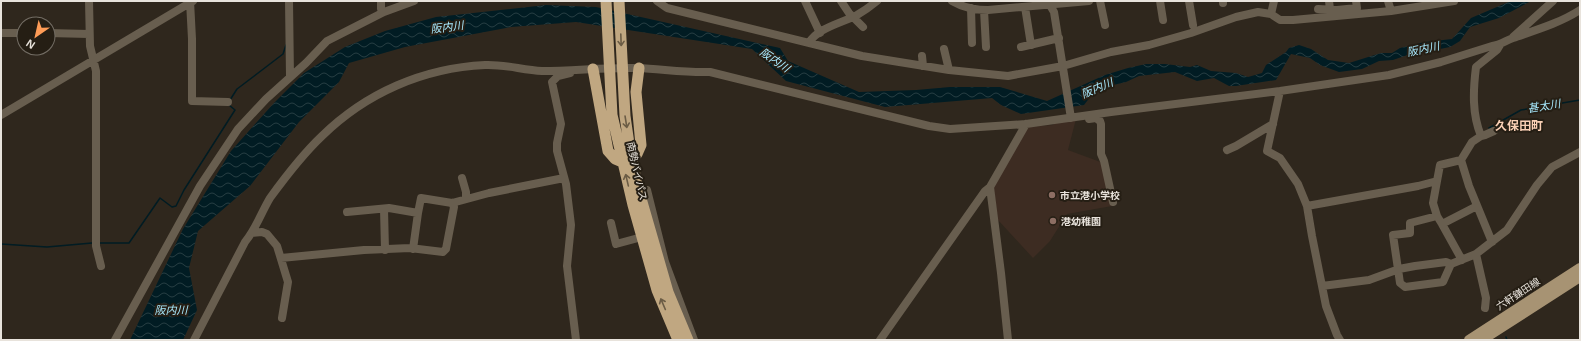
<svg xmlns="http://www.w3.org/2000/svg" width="1581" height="341" viewBox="0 0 1581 341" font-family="Arial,'Noto Sans JP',sans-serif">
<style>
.education{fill:#3d2c22}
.water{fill:url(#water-waves)}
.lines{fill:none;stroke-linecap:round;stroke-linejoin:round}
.stream{stroke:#011c23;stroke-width:1.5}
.minor{stroke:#685e4f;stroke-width:8}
.major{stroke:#a79373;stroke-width:10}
.highway{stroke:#c0a781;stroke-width:11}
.oneway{stroke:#6b5c45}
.education-dot{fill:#8d6e63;stroke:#251e14;stroke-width:1.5}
.labels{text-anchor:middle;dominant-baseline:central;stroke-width:4;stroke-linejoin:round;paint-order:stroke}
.street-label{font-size:10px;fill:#e8e3dc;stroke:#251e14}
.poi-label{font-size:10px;font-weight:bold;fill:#e8e3dc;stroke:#251e14;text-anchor:start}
.water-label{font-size:11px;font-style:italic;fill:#a9ebff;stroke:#251e14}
.quarter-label{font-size:12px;font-weight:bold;fill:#fad0b5;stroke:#251e14}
</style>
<defs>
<pattern id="water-waves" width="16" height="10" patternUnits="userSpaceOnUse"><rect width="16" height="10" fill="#011c23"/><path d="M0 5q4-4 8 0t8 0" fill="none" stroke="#263d42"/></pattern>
</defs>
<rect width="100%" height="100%" fill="#2f271d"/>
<!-- education -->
<path class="education" d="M1076 119 1068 150 1103 163 1112 206 1067 214 1050 241 1033 258 998 220 993 183 1028 127 1053 125 1055 123Z"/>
<!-- water -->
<path class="water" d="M1511 1H1531L1499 18 1470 27 1460 41 1450 47 1430 51 1422 50 1393 60 1379 61 1362 69 1339 72 1320 65 1310 58 1291 54 1276 80 1236 86H1229L1214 78 1197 81 1175 72 1139 76 1126 82 1109 86 1094 92 1084 105 1021 114 1001 105 992 98 885 107 786 81 752 49 576 22 511 27 405 47 349 63 339 82 299 122 250 186 198 231 189 268 197 310 183 340H130L183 229 231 151 274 103 304 73 345 47 385 31 436 17 546 5 596 7 780 48 788 61 859 92 916 90 950 87H1000L1047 101 1105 75 1128 68 1146 64H1165L1190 67 1197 65 1211 71 1236 73 1248 77 1262 73 1266 65 1286 52 1289 48 1299 45 1311 49 1328 60 1349 63 1381 53H1392L1400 48 1425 42 1452 39 1471 18Z"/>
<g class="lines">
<!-- stream -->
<path class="stream" d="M230 100 237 89 241 86 283 54 286 45
M1489 128 1521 110 1580 100
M98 243H129L160 198 172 207 176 206 184 190 235 110 229 105
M1 244 47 247 92 243
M1506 337 1507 340"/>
<!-- minor -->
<path class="minor" d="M89 1 90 46 96 71V246L101 266
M190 1 192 39V101L228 102
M289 1 290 77
M381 1V9L384 12
M657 1 667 8 862 56 949 70 1008 76 1063 66 1111 52 1149 45 1191 33 1236 17 1258 12 1271 14 1280 20H1293L1391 11 1454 1
M805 1 820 33
M841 1 849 13 863 27
M952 1C964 8 975 10 988 10L1089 1
M1100 1 1105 25
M1160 1 1163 20
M1189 1 1193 25
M1223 1V3
M1329 1 1330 9
M1388 1 1391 11
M1048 2 1054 12 1071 118
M1025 7 1031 45
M971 8 972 43
M1318 9 1337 10 1357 8 1356 1
M984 10 986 47
M1271 14 1274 1
M1 33H24
M48 33 89 34
M1513 37 1553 1
M809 43C817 28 842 23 857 15 864 11 871 6 877 1
M1021 47 1059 38
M944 49 949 70
M922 56 923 66
M570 73 558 76 552 82 561 124 557 143V151L566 184 571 225 567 266 576 340
M1280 91 1267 151 1280 158 1298 184 1307 206 1312 236 1326 306 1337 335 1340 340
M1 115 193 1
M1089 119 1096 118 1100 121 1101 124V154L1104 161 1113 202
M1481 136 1485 135 1494 131
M1227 150 1236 146 1273 124
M462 178 466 192V198
M647 190 665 262 694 340
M1307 206 1418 186 1437 181 1440 165 1461 160
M384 209 385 250
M347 212 389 208 418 213 421 198 452 203 489 193 564 178
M1437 216 1433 203 1437 181
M611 223 616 244 642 237
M1442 224 1462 260
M252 233 262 232 267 234 277 246 288 282 282 318
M1492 242 1469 186 1461 160 1472 142 1481 136C1472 114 1473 91 1476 67L1497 50 1500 45
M413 249 418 213
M1476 254 1486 298 1485 308
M281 258 364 250 410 248 443 252 446 249 454 207 452 203
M1451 264 1443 282 1405 287 1400 283 1393 235 1410 233V223L1437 216 1442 224 1477 206
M1322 286 1369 280 1399 269 1415 266 1446 262 1451 264 1476 254 1507 230 1537 185 1552 167 1580 152
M115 340 200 186 238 129 266 99 306 63 327 41 384 12 414 1
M194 340 245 242C256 229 261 213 270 198 286 176 303 154 322 136 366 93 423 68 485 65 503 64 523 70 542 71 574 71 606 67 638 68 662 69 686 73 710 72L929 126 950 129 1026 124 1111 112 1280 91 1389 75 1441 62 1492 46C1500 45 1505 41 1513 38 1536 30 1560 23 1580 10
M880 340 985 191 990 187
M1008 340 1001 273 990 187 1026 124"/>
<!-- major -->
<path class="major" d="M1469 340 1580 268
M1482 340 1580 277"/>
<!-- highway -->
<path class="highway" d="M606 1 612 115 633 205 657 290 678 340
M619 1 625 116 631 158 640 195 668 292 688 340
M593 69 608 151 615 159 622 162
M631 158 637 154 641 145 636 92 639 68"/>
</g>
<!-- one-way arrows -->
<defs><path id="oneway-shaft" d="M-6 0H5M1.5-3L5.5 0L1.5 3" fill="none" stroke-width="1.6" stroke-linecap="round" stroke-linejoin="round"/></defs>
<g class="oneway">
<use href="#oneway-shaft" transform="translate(621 40) rotate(88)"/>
<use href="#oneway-shaft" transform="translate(626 122) rotate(81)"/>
<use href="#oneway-shaft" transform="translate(627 180) rotate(-103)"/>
<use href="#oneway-shaft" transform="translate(663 304) rotate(-113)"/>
</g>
<!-- markers -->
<g class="education-dot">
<circle cx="1052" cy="195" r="4"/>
<circle cx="1053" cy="221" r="4"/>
</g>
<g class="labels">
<!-- street labels -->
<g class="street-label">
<text transform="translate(637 171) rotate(77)">南勢バイパス</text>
<text transform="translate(1518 294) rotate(-33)">六軒鎌田線</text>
</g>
<!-- poi labels -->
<g class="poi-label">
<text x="1060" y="195">市立港小学校</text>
<text x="1061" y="221">港幼稚園</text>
</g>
<!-- water labels -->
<g class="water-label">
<text transform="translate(447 27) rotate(-7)">阪内川</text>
<text transform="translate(1423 49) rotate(-12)">阪内川</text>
<text transform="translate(775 60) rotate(34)">阪内川</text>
<text transform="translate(1097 88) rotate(-23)">阪内川</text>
<text transform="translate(1544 106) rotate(-9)">甚太川</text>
<text x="171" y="310">阪内川</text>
</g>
<!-- quarter labels -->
<g class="quarter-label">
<text x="1519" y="126">久保田町</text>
</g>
</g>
<!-- border -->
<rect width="1581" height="341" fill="none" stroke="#e8e3dc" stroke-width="4"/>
<!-- north arrow -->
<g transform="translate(36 36) rotate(214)"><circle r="19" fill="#251e14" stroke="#736d64"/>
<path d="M0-3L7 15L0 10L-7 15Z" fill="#fe9c57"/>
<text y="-6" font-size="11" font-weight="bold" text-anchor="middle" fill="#e8e3dc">N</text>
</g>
</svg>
